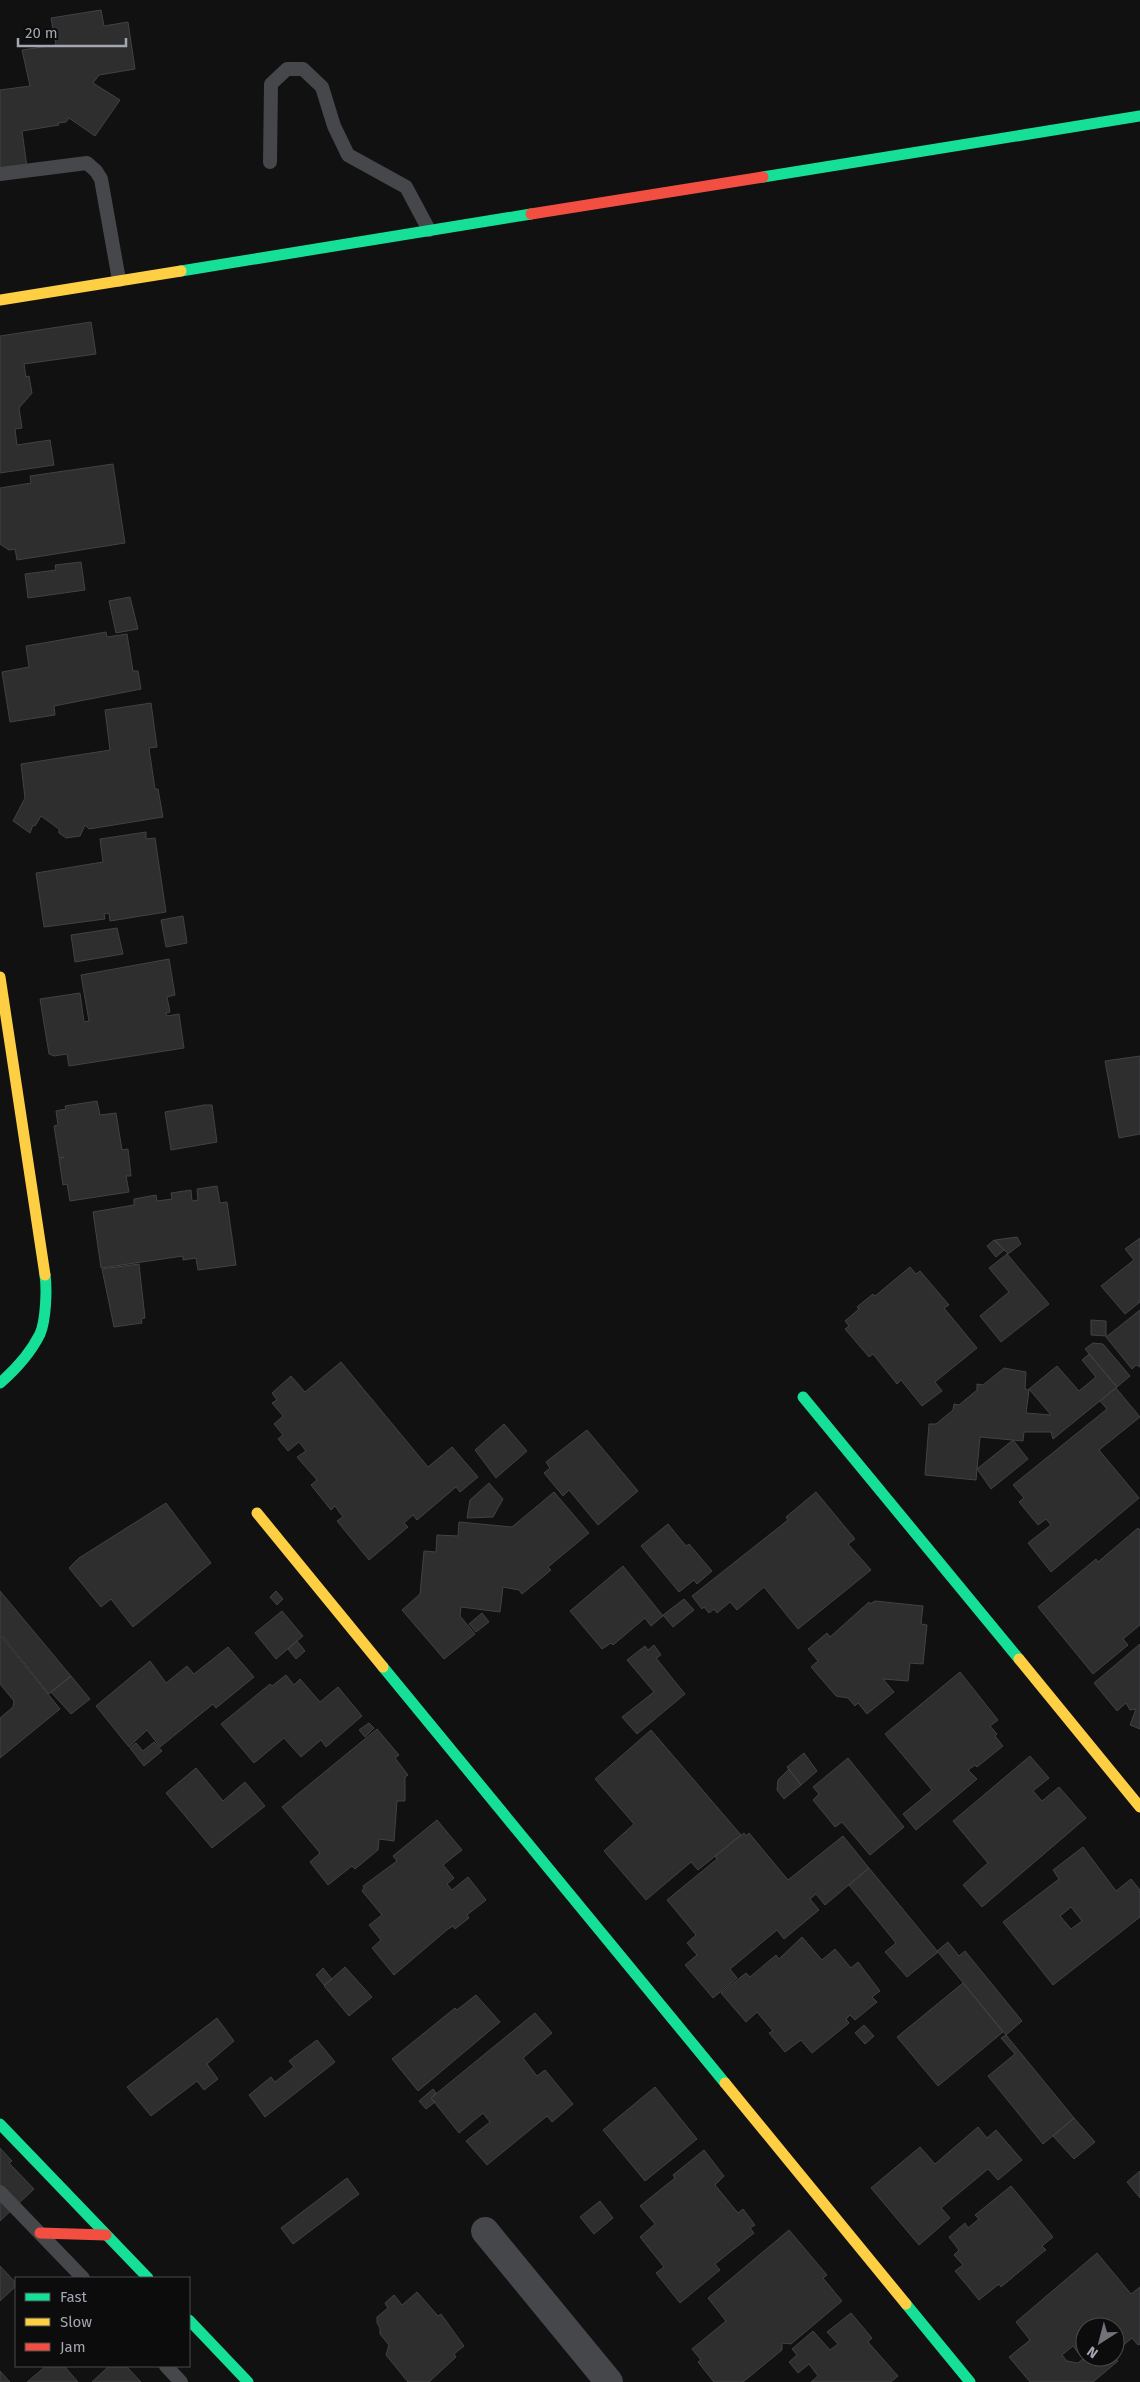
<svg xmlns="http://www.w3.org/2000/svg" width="1140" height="2382" viewBox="0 0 1140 2382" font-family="'Fira Sans',sans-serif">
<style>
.building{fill:#2e2e2f;stroke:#414245;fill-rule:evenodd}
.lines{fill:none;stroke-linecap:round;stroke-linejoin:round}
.lane{stroke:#46474a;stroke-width:14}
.street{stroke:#46474a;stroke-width:28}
.fast{stroke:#16e098;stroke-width:11}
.slow{stroke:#ffcf43;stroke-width:11}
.jam{stroke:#f24e42;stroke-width:11}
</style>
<rect width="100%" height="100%" fill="#111112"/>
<!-- building -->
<path class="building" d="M101 10 104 26 128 22 135 69 99 75 93 83 120 100 95 136 69 118 66 122 58 123 59 125 22 131 27 167 0 171V90L30 86 22 50 56 45 51 18Z
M91 322 96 354 24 364 26 377 29 376 32 393 19 408 22 428 15 429 17 445 50 440 54 465 0 473V336Z
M113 464 125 543 17 560 15 549 9 550 0 544V488L31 483 30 476Z
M81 562 85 590 28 598 25 574 56 570 55 565Z
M130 597 138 629 116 633 109 601Z
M106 632 107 637 127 634 133 671H138L141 689 54 706 55 715 10 722 2 672 29 667 26 646Z
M151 703 157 747 149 748 155 789H158L163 817 89 829 85 825 80 836 66 838 59 833V829L41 816 35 826 33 825 30 833 13 821 25 798 21 764 110 750 105 710Z
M146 832V839L155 838 166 912 110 921 109 913 104 914 105 919 44 927 36 873 103 862 100 839Z
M183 916 187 943 166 947 161 920Z
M117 928 123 954 75 962 71 935Z
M169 959 175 995 167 997 170 1012 166 1013 167 1016 179 1014 184 1048 69 1066 67 1054 54 1056 49 1054 40 999 80 993 84 1022 89 1021 81 975Z
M1140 1056V1134L1119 1138 1105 1061Z
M97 1101 100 1115 116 1113 122 1150 128 1149 131 1176H126L129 1192 70 1201 67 1184 63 1185 59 1159 64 1157 59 1158 54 1126 58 1125 56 1111 66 1109 65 1106Z
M204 1105H212L217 1142 171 1150 165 1112Z
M217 1186 220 1203 227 1202 236 1265 198 1270 196 1258 183 1260V1256L101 1268 93 1212 134 1205V1199L156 1195 157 1201 172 1199 171 1193 191 1190 192 1201 198 1200 197 1189Z
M1017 1237 1021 1244 1008 1254 995 1240Z
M1140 1238V1302L1125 1314 1101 1286 1134 1260 1125 1249Z
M994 1240 1004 1250 996 1257 987 1246Z
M1007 1254 1049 1304 1001 1342 980 1316 1009 1292 989 1268Z
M139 1264 145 1318 141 1319 142 1323 114 1327 102 1269Z
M910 1267 916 1274 920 1271 949 1305 944 1308 977 1348 935 1382 942 1391 922 1406 901 1380 897 1384 873 1354 869 1357 845 1329 849 1326 845 1321 859 1309 857 1307 873 1294 875 1296Z
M1140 1310V1367L1136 1365 1132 1369 1106 1337Z
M1091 1320 1106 1321V1336L1091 1335Z
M1093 1343 1103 1344 1130 1376 1117 1387 1085 1349Z
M1089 1354 1117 1387 1053 1439 1051 1432H1024L1023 1441 980 1437 976 1480 925 1475 929 1424H936L953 1410 954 1404 959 1405 977 1390V1384L983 1385 1004 1368 1026 1372 1025 1389 1029 1390 1026 1413 1051 1415 1029 1389 1057 1366 1079 1391 1096 1377 1082 1360Z
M341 1362 428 1467 452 1447 478 1477 460 1492 456 1487 417 1520 413 1515 404 1523 408 1527 369 1560 337 1521 343 1517 335 1506 331 1510 311 1485 317 1480 297 1457 306 1451 299 1442 288 1451 278 1439 283 1435 274 1424 283 1416 272 1403 277 1400 272 1393 291 1376 305 1392Z
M1116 1388 1140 1417 1099 1450 1139 1498 1051 1572 1028 1543 1051 1525 1046 1519 1038 1525 1019 1502 1024 1498 1013 1485 1107 1409 1100 1401Z
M504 1424 527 1451 496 1478 475 1450Z
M587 1430 638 1491 598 1525 569 1490 563 1496 544 1473 550 1468 546 1462Z
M1013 1440 1028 1459 991 1489 977 1469Z
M489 1483 503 1499 493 1517 467 1518 470 1500Z
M554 1492 589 1533 548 1567 551 1570 522 1594 519 1590 503 1587 500 1612 461 1607 460 1616 475 1634 444 1659 402 1610 420 1594 424 1551 436 1552 437 1535 458 1536 459 1522 512 1527Z
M816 1492 855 1539 848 1544 871 1570 798 1629 764 1587 737 1610 730 1602 717 1613 714 1609 709 1613 704 1607 702 1609 692 1596 788 1520 786 1517Z
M166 1503 211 1563 133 1627 111 1599 101 1607 69 1568 79 1558Z
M668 1524 686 1546 689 1544 712 1571 697 1584 694 1580 679 1592 641 1546Z
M1138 1528 1140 1530V1625L1123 1639 1128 1645 1093 1674 1038 1607 1096 1559 1098 1562Z
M623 1566 663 1616 651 1626 645 1618 613 1645 611 1643 602 1649 570 1611Z
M0 1591 71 1676 49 1694 0 1633Z
M276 1591 283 1599 277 1605 270 1597Z
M684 1599 694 1610 673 1627 663 1615Z
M875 1601 923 1606 921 1624 927 1625 923 1664 910 1663 908 1681 883 1679 894 1692 867 1714 858 1703 855 1706 848 1698 836 1696 811 1667 818 1661 808 1649 827 1633 830 1637 869 1602 870 1604Z
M282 1611 303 1636 276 1659 255 1633Z
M482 1613 489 1622 476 1632 469 1624Z
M0 1635 60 1709 0 1758V1718L13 1707 14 1701 0 1684Z
M297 1641 305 1651 296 1659 288 1649Z
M1140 1644V1729L1130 1725 1136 1709 1130 1710 1126 1703 1117 1711 1094 1683Z
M654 1645 661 1655 656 1658 685 1694 637 1734 622 1717 654 1692 627 1660 645 1646 648 1650Z
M228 1647 254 1677 216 1708 213 1704 160 1747 147 1730 129 1747 96 1706 150 1661 166 1683 187 1666 194 1674Z
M960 1672 998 1720 990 1726 997 1734 995 1736 1003 1746 977 1767 975 1765 968 1770 977 1779 916 1830 903 1814 932 1790 885 1734Z
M286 1675 294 1685 300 1679 320 1702 338 1687 362 1716 326 1747 321 1740 301 1757 284 1738 254 1763 221 1724 270 1684 272 1686Z
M71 1676 90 1699 71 1714 51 1692Z
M369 1723 374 1728 365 1737 359 1730Z
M377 1729 399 1755 395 1758 408 1775 405 1777V1801H397L394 1841 379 1839 378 1850 355 1869 352 1866 328 1885 310 1862 320 1853 282 1807Z
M651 1730 741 1835 698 1870 691 1862 646 1900 604 1851 634 1824 595 1779Z
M154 1742 162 1751 144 1766 130 1748 136 1743 143 1751Z
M804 1753 817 1771 801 1785 787 1767Z
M1030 1756 1049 1778 1033 1791 1042 1801 1059 1787 1086 1818 982 1907 963 1885 988 1863 953 1821Z
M848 1758 904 1827 870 1855 842 1822 835 1827 813 1800 819 1794 813 1787Z
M196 1768 223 1801 245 1782 265 1806 212 1848 166 1793Z
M789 1769 801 1785 784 1799 777 1790 778 1780Z
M437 1820 462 1850 443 1865 454 1878 447 1884 452 1890 468 1877 486 1900 467 1915 469 1918 455 1929 453 1926 448 1929 394 1975 372 1948 381 1940 369 1925 382 1915 362 1891 364 1888 363 1886 397 1861 393 1856Z
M744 1833 746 1836 749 1833 788 1880 843 1836 869 1868 825 1905 816 1894 810 1899 819 1910 784 1939 777 1930 730 1969 737 1978 713 1998 685 1965 697 1955 687 1943 696 1935 667 1900 717 1859 715 1856Z
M1083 1847 1116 1891 1131 1879 1140 1890V1917L1053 1985 1003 1922 1059 1879 1053 1870ZM1071 1907 1082 1921 1071 1929 1060 1916Z
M869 1868 938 1952 907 1977 885 1952 896 1943 849 1885Z
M802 1937 822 1960 835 1949 851 1968 858 1962 880 1991 872 1997 877 2002 855 2020 850 2015 846 2019 849 2023 812 2053 801 2040 785 2052 769 2033 773 2031 757 2012 746 2022 721 1993 746 1973 750 1977 776 1955 779 1959Z
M948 1942 959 1956 965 1951 1022 2021 1006 2035 937 1951Z
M345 1967 372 1997 349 2016 324 1986Z
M323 1968 332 1979 324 1985 316 1975Z
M963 1983 1003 2032 938 2086 897 2037Z
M476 1995 500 2022 418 2091 392 2059 455 2008 457 2010Z
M535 2013 552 2033 523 2058 537 2076 545 2070 573 2104 552 2122 547 2116 487 2165 466 2141 490 2122 483 2113 459 2133 431 2098Z
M217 2018 234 2041 207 2064 218 2079 204 2090 197 2081 151 2116 127 2087Z
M864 2025 874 2036 865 2044 855 2033Z
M1006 2035 1074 2118 1043 2144 988 2076 1015 2054 1001 2038Z
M317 2040 335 2062 265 2117 249 2095 271 2077 275 2082 294 2067 289 2061Z
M655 2087 697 2139 645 2181 603 2130Z
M433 2089 436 2093 431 2098 435 2102 426 2109 419 2101Z
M1074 2118 1095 2142 1074 2159 1053 2136Z
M978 2127 987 2138 996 2130 1022 2160 998 2180 988 2169 941 2208 950 2218 919 2245 871 2188 920 2147 935 2164Z
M0 2148 12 2161 9 2163 34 2189 0 2221Z
M704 2150 724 2176 715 2185 738 2213 743 2209 755 2225 750 2228 754 2233 715 2264 720 2270 680 2303 656 2273 664 2267 640 2237 655 2224 640 2206 675 2178 673 2175Z
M1140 2171V2198L1127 2182Z
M347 2178 359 2194 293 2244 281 2228Z
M1011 2186 1053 2237 1042 2246 1046 2250 1043 2252 1001 2287 999 2284 979 2300 955 2271 963 2265 954 2255 959 2250 949 2237 965 2223 968 2228 979 2219 975 2215Z
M600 2201 613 2218 594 2234 580 2217Z
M789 2230 827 2275 823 2278 842 2301 791 2344 782 2343V2350L743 2382H714L698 2362 701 2360 692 2349 726 2321 708 2298Z
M1097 2253 1131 2294 1140 2287V2344L1138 2345 1132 2338 1115 2352V2327H1085V2357H1115L1118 2361 1093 2382H1030L1009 2357 1030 2340 1016 2322ZM1073 2346 1083 2359 1078 2363 1067 2361 1062 2355Z
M0 2266 16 2283V2286L0 2301Z
M417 2292 438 2316 441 2314 464 2346 454 2354 456 2357 429 2382H408L386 2355 389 2345 380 2334V2328L377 2323V2317L388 2308 385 2303 394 2295 402 2305Z
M851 2313 872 2338 868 2342 898 2376 891 2382H811L818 2376 809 2364 798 2373 789 2362 797 2355 792 2349 813 2331 830 2350 838 2344 827 2332Z
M46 2366H64L78 2382H27Z
M109 2366H126L141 2382H92Z
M0 2371 10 2382H0Z"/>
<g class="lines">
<!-- lane -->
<path class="lane" d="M270 162 271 84 287 69H303L322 87 334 126 348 155 406 187 429 230
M0 174 87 163 96 171 101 179 119 280
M0 2192 83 2278
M166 2366 181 2382"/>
<!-- street -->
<path class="street" d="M485 2231 609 2382"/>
<!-- fast -->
<path class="fast" d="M763 177 1140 116
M181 271 531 214
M0 1383C15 1370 31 1352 40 1334 46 1320 47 1289 45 1275
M803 1397 1019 1659
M383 1667 725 2083
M0 2124 148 2278
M906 2304 970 2382
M189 2320 248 2382"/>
<!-- slow -->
<path class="slow" d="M0 300 181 271
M0 977 45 1275
M257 1513 383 1667
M1019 1659 1140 1807
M725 2083 906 2304"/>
<!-- jam -->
<path class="jam" d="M531 214 763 177
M40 2233 106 2235"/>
</g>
<!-- legend -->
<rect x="15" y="2277" width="175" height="90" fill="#0c0c0d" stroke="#494a4f"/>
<rect x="25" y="2293" width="25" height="8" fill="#16e098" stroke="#494a4f"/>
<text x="60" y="2302" font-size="15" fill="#a4a7b2">Fast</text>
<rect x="25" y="2318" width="25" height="8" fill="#ffcf43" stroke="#494a4f"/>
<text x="60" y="2327" font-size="15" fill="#a4a7b2">Slow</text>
<rect x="25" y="2343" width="25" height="8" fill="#f24e42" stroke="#494a4f"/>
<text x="60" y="2352" font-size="15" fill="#a4a7b2">Jam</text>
<!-- north arrow -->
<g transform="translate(1100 2342) rotate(216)"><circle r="24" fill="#0c0c0d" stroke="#494a4f"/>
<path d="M0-4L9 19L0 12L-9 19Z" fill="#71727a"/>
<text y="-8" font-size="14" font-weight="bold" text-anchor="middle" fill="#a4a7b2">N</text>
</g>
<!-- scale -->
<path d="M18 38v8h108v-8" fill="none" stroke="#a4a7b2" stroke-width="2.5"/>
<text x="25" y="38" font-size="15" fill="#a4a7b2" stroke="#0c0c0d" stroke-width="4" paint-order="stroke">20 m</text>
</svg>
